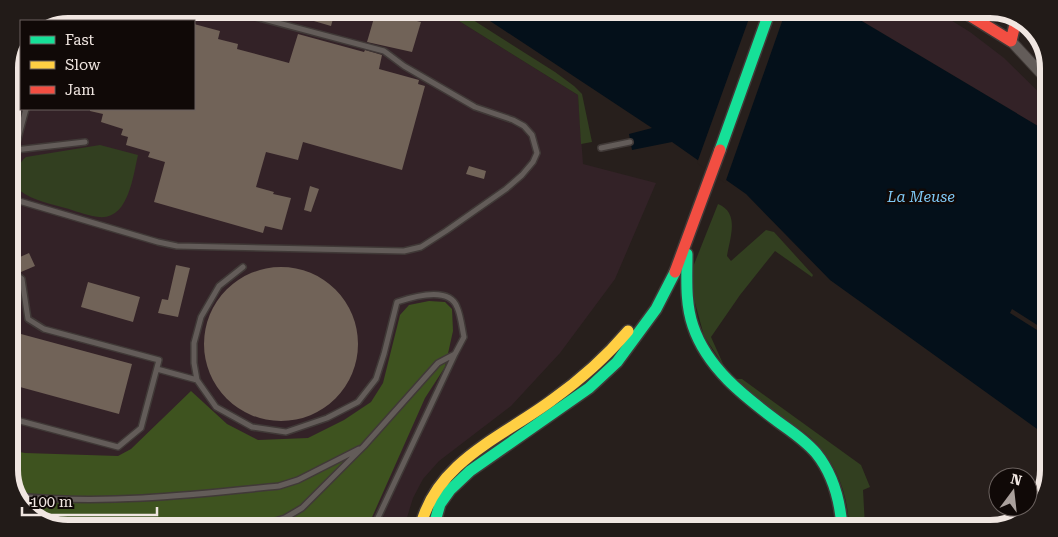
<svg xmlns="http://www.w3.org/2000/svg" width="1058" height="537" viewBox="0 0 1058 537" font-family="'Roboto Serif',serif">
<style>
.industrial{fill:#332227}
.green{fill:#323f20}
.forest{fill:#3e531f}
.water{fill:#04101a}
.pier{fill:#271f1c}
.building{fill:#716358}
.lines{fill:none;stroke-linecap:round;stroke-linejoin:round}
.lane-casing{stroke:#403937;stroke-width:8}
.street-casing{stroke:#403937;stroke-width:12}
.fast-casing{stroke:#403937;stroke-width:14}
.slow-casing{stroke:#403937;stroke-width:14}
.jam-casing{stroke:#403937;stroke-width:14}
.lane{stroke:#635c59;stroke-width:5}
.street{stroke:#635c59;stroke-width:10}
.fast{stroke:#16e098;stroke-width:11}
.slow{stroke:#ffcf43;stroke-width:11}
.jam{stroke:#f24e42;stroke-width:11}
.labels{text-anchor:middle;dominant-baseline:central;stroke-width:5;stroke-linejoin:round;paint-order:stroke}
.water-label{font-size:15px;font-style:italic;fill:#7fc9f6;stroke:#100907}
.rim{fill:none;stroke:#f0e6e1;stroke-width:6}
</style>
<rect width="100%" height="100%" fill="#271f1c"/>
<!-- industrial -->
<path class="industrial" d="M68 9 443 11 578 95 583 164 656 183 615 279 560 353 511 406 439 461 423 479 413 498 405 524 41 522 19 502 9 473V64L21 37V109H194V21H37Z
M850 14H941L970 32 1004 58 1049 102 1048 132Z"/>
<!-- green -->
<path class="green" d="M443 11H459L555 72 574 86 582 94 592 142 581 144 578 95Z
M100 145 138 155C133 175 129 220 99 217 89 216 78 212 69 209 52 204 33 201 19 190 17 177 15 166 26 157Z
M718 204C740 213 730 237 727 256L731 261 766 230 774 232 813 275 812 277 775 251 740 295 711 337 724 366 704 336 694 299 691 272Z
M736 379H742L861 465 870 487 863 490 865 527H849C848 493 836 462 811 438 799 427 783 419 770 410 758 401 747 389 736 379Z"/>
<!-- forest -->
<path class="forest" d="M429 301 445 302 452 309 453 331 445 367 425 398 369 524 41 522 19 502 9 473V450L25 453 118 456 131 449 191 391 227 424 258 440 308 438 344 420 371 402 383 383 400 315 409 305Z"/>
<!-- water -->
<path class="water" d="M475 11 850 14 1048 132 1045 330 1012 309 1010 313 1045 335 1044 434 830 280 746 194 672 142 632 150 629 134 652 128Z"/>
<!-- pier -->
<path class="pier" d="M751 13H785L725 183 697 163Z"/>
<!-- building -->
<path class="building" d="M68 9H143L154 21H38Z
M177 9 194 10 191 21H174Z
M376 11 421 22 412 52 367 42Z
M309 12 333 19 331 26 307 19Z
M194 24 220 31 218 39 238 44 237 49 289 63 298 34 364 52 365 50 382 55 379 69 419 80 418 84 425 86 402 170 303 142 298 160 266 152 256 187 274 192 273 194 291 198 282 230 265 226 263 233 154 202 165 162 148 157 150 152 126 145 128 137 121 135 123 129 101 122 103 114 90 111V109H194Z
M469 166 486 171 484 179 466 174Z
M310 186 319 189 311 212 304 210Z
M29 253 35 266 21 272 13 267 11 261Z
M176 265 190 268 178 317 158 313 162 299 168 300Z
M204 344a77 77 0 1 1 154 0a77 77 0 1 1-154 0Z
M88 282 140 297 133 322 81 307Z
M21 334 132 364 119 414 9 384Z"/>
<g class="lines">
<!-- lane casing -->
<g class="lane-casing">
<path id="lane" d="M10 62 21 71
M601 148 630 142
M15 150 85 142
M9 172 26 109
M9 198 158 242 177 246 404 251 421 247 446 231 506 189 522 175 533 162 537 153 532 135 524 126 513 120 475 107 404 66 384 51 252 16 247 10
M243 267 219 286 201 317 194 343V363L197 380 216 407 252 427 286 432 327 418 358 402 376 379 384 354 397 302C412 297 449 286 457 307 461 316 462 328 464 337L455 354
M9 269 22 279 28 319 44 329 159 360 141 428 118 447 9 418
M157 369 197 380
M17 496C103 505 192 495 279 486L298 480 359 449
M265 524 285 518 302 508 364 446 438 363 455 354 375 524"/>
</g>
<!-- street casing -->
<g class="street-casing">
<path id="street" d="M1011 41 1049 82"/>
</g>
<!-- fast casing -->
<g class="fast-casing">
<path id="fast" d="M720 150 769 13
M687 254C687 278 685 303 693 326 707 368 744 396 777 421 791 431 805 440 816 453 833 474 840 500 842 527
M434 525 440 504 450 490 470 471 589 388 617 362 656 309 675 272"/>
</g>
<!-- slow casing -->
<g class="slow-casing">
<path id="slow" d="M421 525C437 461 504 436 552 400 580 380 606 357 628 331"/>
</g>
<!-- jam casing -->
<g class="jam-casing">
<path id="jam" d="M969 15 1011 41 1017 16
M675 272 720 150"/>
</g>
<!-- lane -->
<use href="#lane" class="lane"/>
<!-- street -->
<use href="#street" class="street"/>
<!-- fast -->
<use href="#fast" class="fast"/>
<!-- slow -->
<use href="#slow" class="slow"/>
<!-- jam -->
<use href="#jam" class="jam"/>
</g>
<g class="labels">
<!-- water labels -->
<g class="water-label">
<text x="921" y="197">La Meuse</text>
</g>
</g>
<!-- crop -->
<path d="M0 0H1058V537H0ZM68 18H990A50 50 0 0 1 1040 68V470A50 50 0 0 1 990 520H68A50 50 0 0 1 18 470V68A50 50 0 0 1 68 18Z" fill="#221b18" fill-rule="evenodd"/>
<path class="rim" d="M68 18H990A50 50 0 0 1 1040 68V470A50 50 0 0 1 990 520H68A50 50 0 0 1 18 470V68A50 50 0 0 1 68 18Z"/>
<!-- legend -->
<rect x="20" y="20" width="175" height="90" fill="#100907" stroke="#6a615e"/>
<rect x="30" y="36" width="25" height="8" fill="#16e098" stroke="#6a615e"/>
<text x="65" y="45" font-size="15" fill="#f0e6e1">Fast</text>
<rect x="30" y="61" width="25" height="8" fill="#ffcf43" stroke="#6a615e"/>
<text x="65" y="70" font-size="15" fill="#f0e6e1">Slow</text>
<rect x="30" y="86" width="25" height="8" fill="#f24e42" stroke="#6a615e"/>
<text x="65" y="95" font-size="15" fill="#f0e6e1">Jam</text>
<!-- north arrow -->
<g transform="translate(1013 492) rotate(15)"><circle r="24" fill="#100907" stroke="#6a615e"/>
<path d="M0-4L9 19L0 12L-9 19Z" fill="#aaa09c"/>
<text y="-8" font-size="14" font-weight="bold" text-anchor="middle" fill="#f0e6e1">N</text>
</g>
<!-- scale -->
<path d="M22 507v8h135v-8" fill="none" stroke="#f0e6e1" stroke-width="2.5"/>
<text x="30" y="507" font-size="15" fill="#f0e6e1" stroke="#100907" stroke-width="4" paint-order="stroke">100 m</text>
</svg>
